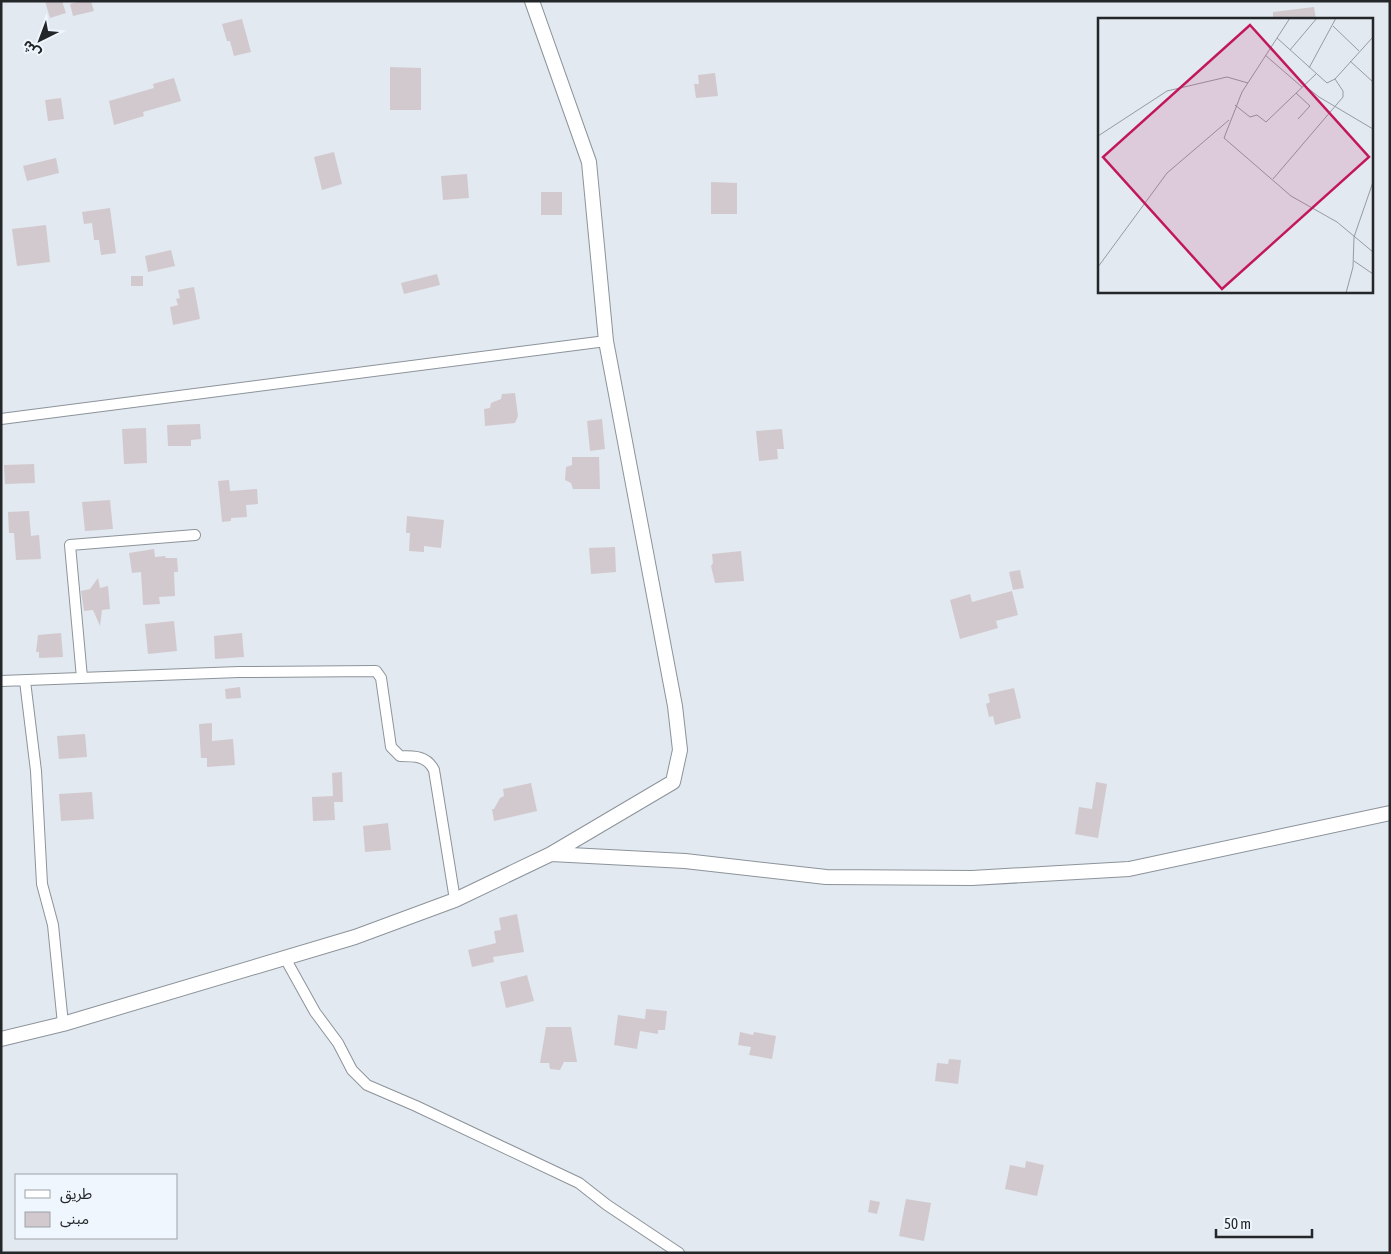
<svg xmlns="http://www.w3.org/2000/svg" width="1391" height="1254" viewBox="0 0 1391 1254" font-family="'Asap Condensed','Noto Sans Arabic',sans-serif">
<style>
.building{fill:#d2c9ce}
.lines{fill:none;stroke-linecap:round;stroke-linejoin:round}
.minor-casing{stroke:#8c939a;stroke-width:12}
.tertiary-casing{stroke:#8c939a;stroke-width:16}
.minor{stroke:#fff;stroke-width:10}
.tertiary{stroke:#fff;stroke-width:14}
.inset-road{fill:none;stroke:#969ba0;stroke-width:1}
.view{fill:#c2185b;fill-opacity:0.15;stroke:#c2185b;stroke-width:2.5}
.inset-edge{fill:none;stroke:#242729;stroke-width:2.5}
</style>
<rect width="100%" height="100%" fill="#e2e9f0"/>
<!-- building -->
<path class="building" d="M45 1H62L66 13 50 18Z
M81 1H91L94 11 73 16 70 4Z
M1314 7 1316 19H1273V12Z
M242 19 251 52 234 56 230 41H227L222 24Z
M390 67 421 68V110H390Z
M715 73 718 96 696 98 694 84H699L698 75Z
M174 78 181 101 143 112 144 116 114 125 109 101 154 88 153 84Z
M61 98 64 119 48 121 45 100Z
M334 152 342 184 322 190 314 157Z
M56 158 59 173 27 181 23 166Z
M467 174 469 198 443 200 441 176Z
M711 182 737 183V214H711Z
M541 192H562V215H541Z
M110 208 116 253 101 255 99 240H94L92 223 84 224 82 212Z
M46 225 50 262 17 266 12 229Z
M171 250 175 266 148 272 145 256Z
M437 274 440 285 404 294 401 283Z
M131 276H143V286H131Z
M194 287 200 319 173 325 170 307 178 305 176 299 180 298 178 290Z
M515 393 518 416 515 423 485 426 484 409 490 408 491 403 501 399 502 394Z
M602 419 605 449 590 451 587 421Z
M200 424 201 439 191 440V446H168L167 425Z
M146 428 147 463 124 464 122 429Z
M782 429 784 449H777L778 459 759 461 756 431Z
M572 457H599L600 489H573L571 483 565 480 566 467 572 465Z
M34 464 35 483 5 484 4 465Z
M229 480 230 491 257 489 258 504 246 505 247 517 231 518V521L222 522 218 481Z
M110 500 113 529 85 531 82 502Z
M29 511 31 536 39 535 41 559 16 560 14 533H9L8 512Z
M407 516 444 520 441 548 424 546V552L409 551 410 533H406Z
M615 547 616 572 591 574 589 548Z
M154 549 155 557 165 556 166 558H177L178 572H174L175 596 159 597 160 604 143 605 141 572 132 573 129 553Z
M741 551 744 581 715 583 711 566 713 563 712 554Z
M1020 570 1024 588 1013 590 1009 572Z
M98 578 100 588 108 586 110 609 102 610 100 626 93 610 84 611 81 591 90 589Z
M1012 591 1018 615 996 621 998 628 960 639 950 600 970 594 972 602Z
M174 621 177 651 148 654 145 624Z
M61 633 63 657 39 658V652H36L38 635Z
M242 633 244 657 215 659 214 636Z
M240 687 241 698 226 699 225 689Z
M1014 688 1021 718 995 725 993 716 989 717 986 704 990 702 988 694Z
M212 723V741L233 739 235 765 207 767V758H201L199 724Z
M85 734 87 757 59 759 57 736Z
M342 772 343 802H334L335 820 313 821 312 797 333 796 332 773Z
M1096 782 1107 784 1098 838 1075 834 1079 807 1092 809Z
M531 783 537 811 494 821 492 809H494L500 798 504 796 503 789Z
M92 792 94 819 61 821 59 794Z
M388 823 391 850 365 852 363 826Z
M517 914 524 952 493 957 494 962 472 967 468 950 496 943 494 931 501 930 499 918Z
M527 975 534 1001 506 1008 500 982Z
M646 1009 667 1011 665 1030H658V1034L640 1031 637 1049 614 1045 618 1015 645 1019Z
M546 1027H571L577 1062H564L560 1070 550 1069 549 1063H540Z
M740 1032 753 1035 754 1032 776 1036 772 1059 749 1055 751 1047 738 1045Z
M949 1059 961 1060 958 1084 935 1081 937 1063 948 1064Z
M1026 1161 1044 1165 1037 1196 1005 1189 1010 1165 1025 1168Z
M906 1199 931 1203 924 1241 899 1236Z
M870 1200 880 1202 877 1214 868 1212Z"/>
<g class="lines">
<!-- minor casing -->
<g class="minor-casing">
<path id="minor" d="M1 419 606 341
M82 678 70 545 195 535
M1 681 239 672 376 671 381 678 391 747 400 756C415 756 427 756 434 770L455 900
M25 681 36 771 42 884 53 925 63 1024
M285 958 315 1012 338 1043 352 1070 367 1085 416 1106 579 1183 607 1205 679 1253"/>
</g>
<!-- tertiary casing -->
<g class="tertiary-casing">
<path id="tertiary" d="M551 854 685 861 826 877 972 878 1129 869 1390 813
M1 1039 63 1024 355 937 455 900 551 854 673 782 680 750 675 706 606 341 589 162 532 1"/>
</g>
<!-- minor -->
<use href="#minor" class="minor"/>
<!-- tertiary -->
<use href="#tertiary" class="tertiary"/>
</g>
<!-- overview -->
<g transform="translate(1098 18)">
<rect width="275" height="275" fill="#e2e9f0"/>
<path class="inset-road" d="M192 0 144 74 126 120 193 178 239 204 275 234M235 8 261 33M179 20 229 65 237 61M192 32 219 0M167 37 204 69M252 43 275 64M211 50 238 0M206 67 221 79 275 111M198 75 212 88 200 101M137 87 152 99 159 97 168 104 218 56M0 118 69 73 129 59 150 65M175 161 245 79V73L237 61 275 19M256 243 275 256M0 249 69 155 131 102M248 275 255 249 256 219 275 164"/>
<path class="view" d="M152 7 271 139 124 271 5 139Z"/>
<rect width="275" height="275" class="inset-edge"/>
</g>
<!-- border -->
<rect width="1391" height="1254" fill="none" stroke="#242729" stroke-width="5"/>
<!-- legend -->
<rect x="15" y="1174" width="162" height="65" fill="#eff6fd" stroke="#9ea3a8"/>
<rect x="25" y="1190" width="25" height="8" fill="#ffffff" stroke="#9ea3a8"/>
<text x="60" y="1199" font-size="15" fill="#242729">طريق</text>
<rect x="25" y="1212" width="25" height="15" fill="#d2c9ce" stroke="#9ea3a8"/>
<text x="60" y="1224" font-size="15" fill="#242729">مبنى</text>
<!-- north arrow -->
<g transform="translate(40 40) rotate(222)" stroke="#eff6fd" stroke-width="4" paint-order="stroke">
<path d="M0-4L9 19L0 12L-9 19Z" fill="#242729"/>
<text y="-8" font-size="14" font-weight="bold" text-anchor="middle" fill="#242729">ش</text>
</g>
<!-- scale -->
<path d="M1216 1229v8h96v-8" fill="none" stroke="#242729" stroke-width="2.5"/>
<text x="1224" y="1229" font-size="15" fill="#242729" stroke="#eff6fd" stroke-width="4" paint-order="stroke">50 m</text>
</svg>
